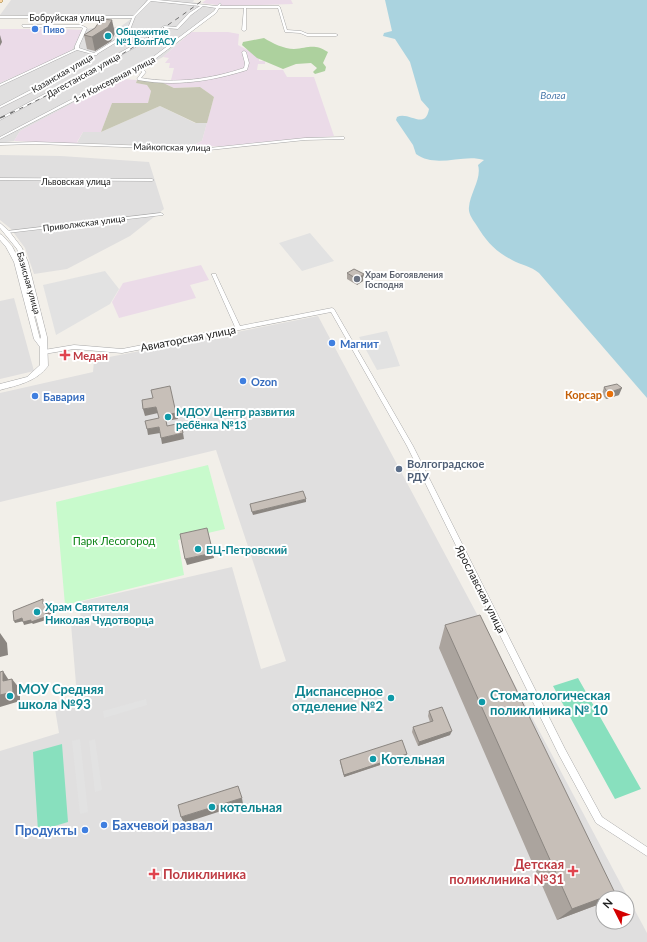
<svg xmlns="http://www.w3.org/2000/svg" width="647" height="942" viewBox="0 0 647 942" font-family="Lato,sans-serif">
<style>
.residential{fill:#e0dfdf;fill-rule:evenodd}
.industrial{fill:#ebdbe8}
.construction{fill:#c7c7b4}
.forest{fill:#add19e}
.park{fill:#c8facc}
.pitch{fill:#88e0be}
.parking{fill:#e2e2e2}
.water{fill:#aad3df}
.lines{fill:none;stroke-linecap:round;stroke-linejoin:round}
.minor-casing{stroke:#a9a9a9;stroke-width:1}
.tertiary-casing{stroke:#a9a9a9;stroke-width:1}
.primary-casing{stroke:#a06b00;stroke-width:1}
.minor{fill:#fff;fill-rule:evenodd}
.tertiary{fill:#fff;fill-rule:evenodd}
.primary{fill:#fcd6a4;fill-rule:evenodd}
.rail-far1{stroke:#707070;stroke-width:1;stroke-dasharray:4.5 4.5;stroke-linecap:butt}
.rail{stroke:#707070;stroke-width:1.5;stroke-dasharray:5.5 5.5;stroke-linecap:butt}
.wall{fill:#aba49e}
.shaded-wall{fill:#8b8681}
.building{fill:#c7bfb8;stroke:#8b8681}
.shop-dot{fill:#3f7fe0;stroke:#fff;stroke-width:1.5}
.culture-dot{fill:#0f9aa8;stroke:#fff;stroke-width:1.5}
.worship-dot{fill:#6b7280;stroke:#fff;stroke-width:1.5}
.health-dot{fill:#e0444e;stroke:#fff;stroke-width:1.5}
.food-dot{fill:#e8710a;stroke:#fff;stroke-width:1.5}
.service-dot{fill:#5c6f8a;stroke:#fff;stroke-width:1.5}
.labels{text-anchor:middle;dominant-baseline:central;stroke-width:4;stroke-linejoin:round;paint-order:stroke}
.far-street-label{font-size:9px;fill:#222;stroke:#fff}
.far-shop-label{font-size:9px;font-weight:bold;fill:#366cbe;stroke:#fff;text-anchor:start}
.far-culture-label{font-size:9px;font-weight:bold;fill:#0d838f;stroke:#fff;text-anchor:start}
.far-worship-label{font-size:9px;font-weight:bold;fill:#5b616d;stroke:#fff;text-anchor:start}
.far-water-label{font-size:10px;font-style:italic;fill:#4a7aab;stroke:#fff}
.street-label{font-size:11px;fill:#222;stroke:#fff}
.shop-label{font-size:11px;font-weight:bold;fill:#366cbe;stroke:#fff;text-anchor:start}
.health-label{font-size:11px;font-weight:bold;fill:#be3a42;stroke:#fff;text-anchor:start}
.food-label{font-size:11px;font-weight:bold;fill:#c56008;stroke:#fff;text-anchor:end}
.culture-label{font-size:11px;font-weight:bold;fill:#0d838f;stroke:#fff;text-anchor:start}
.service-label{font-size:11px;font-weight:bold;fill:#4e5e75;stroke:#fff;text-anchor:start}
.park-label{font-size:11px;fill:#0c8416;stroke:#fff}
.near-culture-label{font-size:13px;font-weight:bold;fill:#0d838f;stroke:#fff;text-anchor:start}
.near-shop-label{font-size:13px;font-weight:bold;fill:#366cbe;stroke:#fff;text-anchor:start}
.near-health-label{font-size:13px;font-weight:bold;fill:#be3a42;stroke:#fff;text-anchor:end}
</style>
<rect width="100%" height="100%" fill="#f2efe9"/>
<!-- residential -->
<path class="residential" d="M11 0H194L193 2 216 8 163 57 20 131 14 141 0 143V83L20 74H25L83 30 92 28 120 27 131 19 0 15Z
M160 106 195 123H207L202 141 189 147 77 143 83 132H101Z
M0 155 61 156 149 162 164 209 130 236 67 269 34 274 25 248 11 229 0 220Z
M14 298 34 371 0 379V301Z
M318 316 647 933V942H0V751L59 733 54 703 77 696 71 624 81 621 79 602 232 567 261 669 286 661 216 450 0 502V393L93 372 94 360ZM603 898H627V922H603Z"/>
<!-- industrial -->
<path class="industrial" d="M206 0H291L293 4 225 6 202 3Z
M0 29H62L83 30 72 50 29 72 20 74 0 83Z
M191 32H228L239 34 238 45 259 56V61H265V64H258L257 70H283L287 77H314L334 136 228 146 189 147 202 141 214 97 200 87 174 88 161 82H149L142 80H171L174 68H169L170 63H165L169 58 163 57Z
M122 79 137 80 136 83 147 85 151 91 148 103H112L101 132H83L77 142 80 143 79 144 14 141 20 131 116 80Z
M201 265 209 280 190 285 196 298 119 318 112 302 123 283Z"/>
<!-- construction -->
<path class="construction" d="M137 80 161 82 174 88 200 87 210 94 214 97 207 123H196L160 106 101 132 112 103H148L151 91 147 85 136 83Z"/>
<!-- forest -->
<path class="forest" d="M264 38C272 43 284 49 294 49 308 48 314 43 328 52L323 63 326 67 325 71 315 74 313 72 317 68 311 63 296 64 283 69 257 58 242 45 243 42Z"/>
<!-- park -->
<path class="park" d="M208 465 225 529 178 540 184 575 65 605 56 502Z"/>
<!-- pitch -->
<path class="pitch" d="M578 678 641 789 615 799 553 686Z
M62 744 68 822 38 831 33 752Z"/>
<!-- parking -->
<path class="parking" d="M310 233 334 261 302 271 279 243Z
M105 271 119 289 110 304 56 335 43 285Z
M387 331 400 366 377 370 359 337Z
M146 699 147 705 104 718 103 711Z
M80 739 88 812 80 814 72 741Z
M95 739 102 790 95 792 89 741Z"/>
<!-- water -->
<path class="water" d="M385 0H647V398L539 273C531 266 521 265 512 260 496 252 486 241 477 226 473 220 468 214 469 207 470 193 482 178 478 165L484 160C463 153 437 169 416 154L413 145 396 120 397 117C409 111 425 131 429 109L421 100 410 62 395 39 383 36 384 33 392 31Z"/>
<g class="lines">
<!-- minor casing -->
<g class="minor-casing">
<path id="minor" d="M148 0H158L217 6 220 3 221 4 220 6H279L280 7 287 30 301 31 308 34H336L338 35 336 36H307L300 33 285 32 278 8H246V30L244 31 242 30 244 8H219L216 13 147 65 140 66 146 72 141 78C176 84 211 79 244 68L245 63 242 52 244 51 246 52 249 63 247 70C212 81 175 87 138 80L137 79 142 72 138 68 0 139V137L137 65 145 63 214 11 216 8 203 6 191 15 178 29 166 28 150 39 80 78 0 120V118L78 76 148 37 164 26 176 27 189 13 200 6 151 1 135 17 128 35 97 54V55H95L50 83 0 108V106L48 81 92 54 77 50 0 86V84L75 49V46L83 28 80 27H23L22 25H81L87 28 79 46V48L94 53 126 33 132 18H0V16H133Z
M343 137H344V139L305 140 209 150 36 144 0 145V143L36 142 209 148 305 138Z
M0 178 152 179 154 180 152 181 0 180Z
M161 213 163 214V215L7 233 5 232 7 231Z
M212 274H216V275L240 326 332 308 334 309 413 446 565 749 602 817 647 847V856L596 823 559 755 407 446 331 312 122 353 74 349 44 354 41 352 44 350 74 345 122 349 235 327 212 275Z"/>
</g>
<!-- tertiary casing -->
<g class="tertiary-casing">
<path id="tertiary" d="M0 223 9 231 22 248 28 262 47 337 48 366C36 382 18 385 0 390V384L27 377 40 365V347L34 339 14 262 6 247 0 240V234L2 235 12 246 20 262 40 339 41 337 22 262 17 249 0 228Z"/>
</g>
<!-- primary casing -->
<g class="primary-casing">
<path id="primary" d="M0 0H2V2H0Z"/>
</g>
<!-- minor -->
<use href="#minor" class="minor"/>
<!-- tertiary -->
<use href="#tertiary" class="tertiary"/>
<!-- primary -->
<use href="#primary" class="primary"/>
<!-- rail-far1 -->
<path class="rail-far1" d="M11 113C78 81 143 45 203 0"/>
<!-- rail -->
<path class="rail" d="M0 118 13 112"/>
</g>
<!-- wall -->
<path class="wall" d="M115 33 111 41 95 51 87 49 84 35Z
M347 273 363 281 357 285 347 279Z
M604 387 619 395 606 399 602 394Z
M445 625 615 893 608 898H603L597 905 557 920 439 648Z
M429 711 450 735 418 746 412 732 413 727 430 722 428 716Z
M407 756 344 777 340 762V760Z"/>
<!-- shaded-wall -->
<path class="shaded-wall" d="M112 20 115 33 111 41 95 51 92 37Z
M0 35 2 42 0 46Z
M364 274 363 281 357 285V279Z
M622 388 619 395 606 399 608 393Z
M156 407 158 413 145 416 143 409Z
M176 413 178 419 166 421 165 415Z
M159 427 160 433 148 435 147 429Z
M183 433 184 439 162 444 161 438Z
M306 499V502L253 515 252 512Z
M213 553 214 558 187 565 185 559Z
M51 602 52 604 53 614 46 617V620L33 624 32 623 24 625 23 622Z
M22 618 24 621 15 623 14 621Z
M0 633 7 643 8 655 0 657Z
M3 671 10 682 3 681Z
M12 679 20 689V701L0 707V695Z
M452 731 450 735 418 746 419 742Z
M407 754V756L344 777V775Z
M242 798 243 804 184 823 181 817Z
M615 893 608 898H603V901L597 905 557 920 572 909Z"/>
<!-- building -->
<path class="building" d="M101 19 112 20 108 27 92 37 84 35 95 28Z
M354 269 364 274 357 279 347 273Z
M617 384 622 388 608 393 604 387Z
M170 386 176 413 165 415 167 426 181 423 183 433 161 438 159 427 147 429 145 421 159 418 156 407 143 409 142 400 153 398 151 390Z
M303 491 306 499 252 512 250 504Z
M207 528 213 553 185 559 180 534Z
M43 599V604L51 602 52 612 45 614V617L31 622V620L23 622 22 618 14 621 13 611Z
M480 615 615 893 572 909 445 625Z
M3 671V681L12 679 13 692 0 695V672Z
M442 707 452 731 419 742 413 727 433 721 429 711Z
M402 740 407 754 344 775 340 760Z
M238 786 242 798 181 817 178 805Z"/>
<!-- markers -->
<g class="shop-dot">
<circle cx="35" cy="29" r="4"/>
<circle cx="332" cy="343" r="4"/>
<circle cx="243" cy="381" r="4"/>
<circle cx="35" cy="396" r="4"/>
<circle cx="104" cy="825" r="4"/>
<circle cx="85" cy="830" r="4"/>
</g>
<g class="culture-dot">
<circle cx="108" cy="36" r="4"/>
<circle cx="168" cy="417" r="4"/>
<circle cx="198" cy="549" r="4"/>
<circle cx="37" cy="612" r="4"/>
<circle cx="10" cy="696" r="4"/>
<circle cx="391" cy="698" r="4"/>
<circle cx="482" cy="702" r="4"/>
<circle cx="373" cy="759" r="4"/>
<circle cx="212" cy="807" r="4"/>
</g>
<circle class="worship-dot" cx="357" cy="279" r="4"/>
<g class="health-dot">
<path d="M63 349h4v4h4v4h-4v4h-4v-4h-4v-4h4z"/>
<path d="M571 865h4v4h4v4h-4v4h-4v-4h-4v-4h4z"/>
<path d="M152 868h4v4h4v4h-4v4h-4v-4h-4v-4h4z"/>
</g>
<circle class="food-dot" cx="610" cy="394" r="4"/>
<circle class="service-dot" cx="399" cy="469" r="4"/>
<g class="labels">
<!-- far-street labels -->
<g class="far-street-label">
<text x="67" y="17">Бобруйская улица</text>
<text transform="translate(62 73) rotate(-30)">Казанская улица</text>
<text transform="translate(83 75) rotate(-29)">Дагестанская улица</text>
<text transform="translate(114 79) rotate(-27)">1-я Консервная улица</text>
<text transform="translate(172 147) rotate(1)">Майкопская улица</text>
<text x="76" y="181">Львовская улица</text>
<text transform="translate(84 223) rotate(-7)">Приволжская улица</text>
<text transform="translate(29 283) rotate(74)">Базисная улица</text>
</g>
<!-- far-shop labels -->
<g class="far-shop-label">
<text x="43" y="29">Пиво</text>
</g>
<!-- far-culture labels -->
<g class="far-culture-label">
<text x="116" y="31">Общежитие<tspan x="116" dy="10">№1 ВолгГАСУ</tspan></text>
</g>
<!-- far-worship labels -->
<g class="far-worship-label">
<text x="365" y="274">Храм Богоявления<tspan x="365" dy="10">Господня</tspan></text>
</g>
<!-- far-water labels -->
<g class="far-water-label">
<text x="553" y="95">Волга</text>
</g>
<!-- street labels -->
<g class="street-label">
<text transform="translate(188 338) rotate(-11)">Авиаторская улица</text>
<text transform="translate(481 589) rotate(63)">Ярославская улица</text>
</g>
<!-- shop labels -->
<g class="shop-label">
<text x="340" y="343">Магнит</text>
<text x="251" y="381">Ozon</text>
<text x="43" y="396">Бавария</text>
</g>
<!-- health labels -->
<g class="health-label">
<text x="73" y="355">Медан</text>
</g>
<!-- food labels -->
<g class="food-label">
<text x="602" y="394">Корсар</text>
</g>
<!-- culture labels -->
<g class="culture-label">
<text x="176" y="411">МДОУ Центр развития<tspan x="176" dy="13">ребёнка №13</tspan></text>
<text x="206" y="549">БЦ-Петровский</text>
<text x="45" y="606">Храм Святителя<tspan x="45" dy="13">Николая Чудотворца</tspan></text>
</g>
<!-- service labels -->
<g class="service-label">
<text x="407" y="463">Волгоградское<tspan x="407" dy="13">РДУ</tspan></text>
</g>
<!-- park labels -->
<g class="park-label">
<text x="114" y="540">Парк Лесогород</text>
</g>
<!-- near-culture labels -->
<g class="near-culture-label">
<text x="18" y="689">МОУ Средняя<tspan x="18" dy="15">школа №93</tspan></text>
<text x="383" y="691" text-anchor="end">Диспансерное<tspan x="383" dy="15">отделение №2</tspan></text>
<text x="490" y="695">Стоматологическая<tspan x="490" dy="15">поликлиника № 10</tspan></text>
<text x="381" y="759">Котельная</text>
<text x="220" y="807">котельная</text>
</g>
<!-- near-shop labels -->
<g class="near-shop-label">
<text x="112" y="825">Бахчевой развал</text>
<text x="77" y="830" text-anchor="end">Продукты</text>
</g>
<!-- near-health labels -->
<g class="near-health-label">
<text x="564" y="864">Детская<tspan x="564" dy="15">поликлиника №31</tspan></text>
<text x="163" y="874" text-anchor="start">Поликлиника</text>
</g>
</g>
<!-- north arrow -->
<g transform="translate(615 910) rotate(312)"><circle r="19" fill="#ffffff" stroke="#a7a7a7"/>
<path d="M0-3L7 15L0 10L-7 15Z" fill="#d40000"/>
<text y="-6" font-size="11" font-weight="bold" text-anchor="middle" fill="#222222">N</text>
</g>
</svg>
